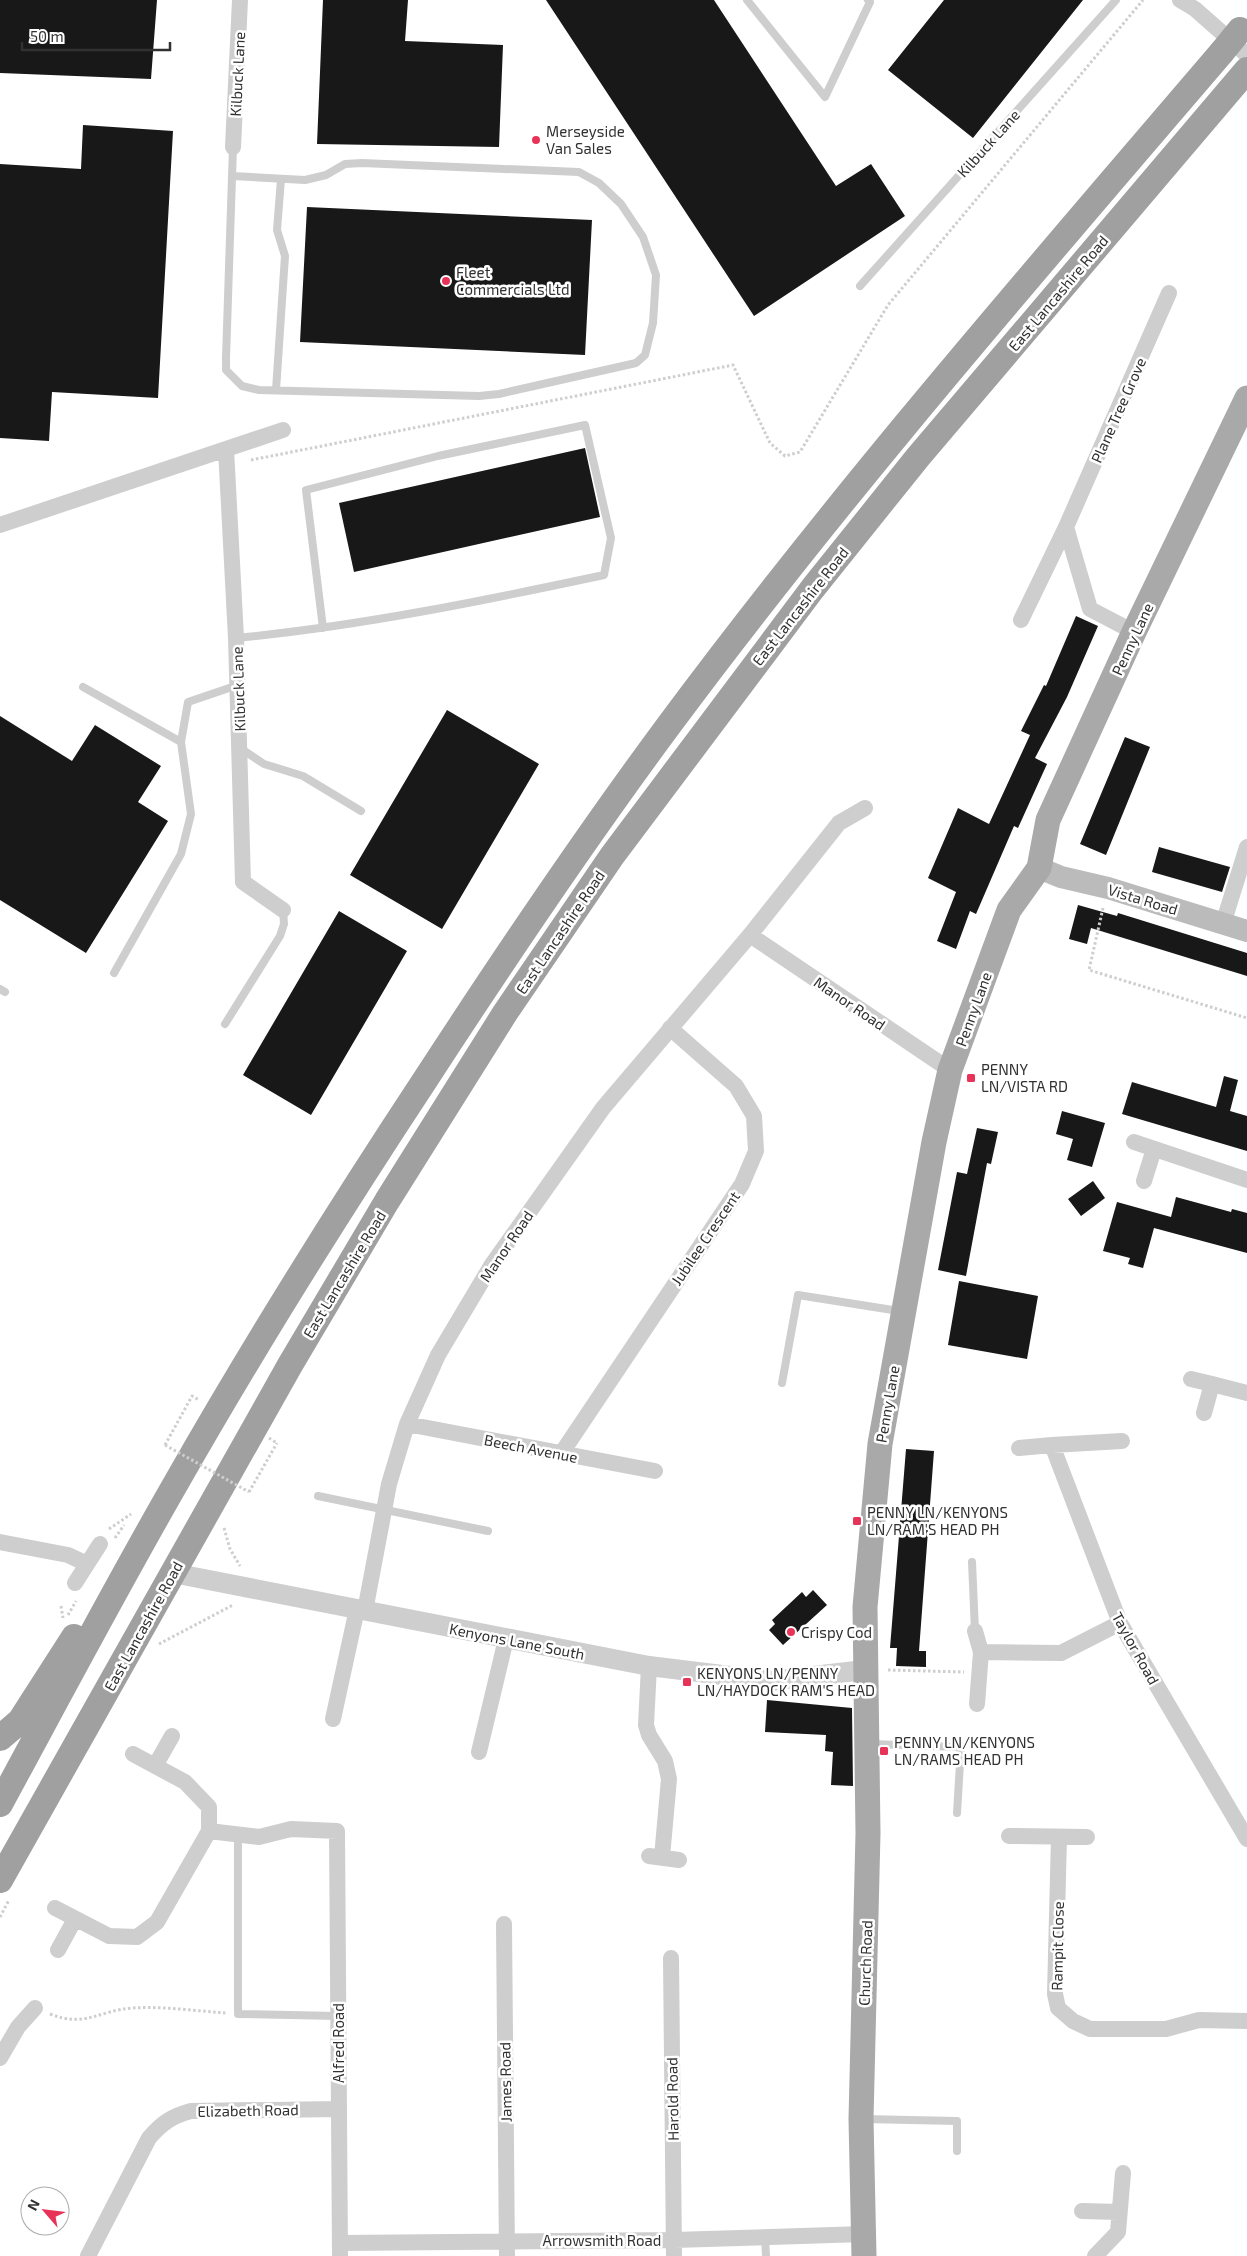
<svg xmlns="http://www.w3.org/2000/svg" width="1247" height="2256" viewBox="0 0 1247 2256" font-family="'Exo 2',sans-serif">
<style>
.building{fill:#181818}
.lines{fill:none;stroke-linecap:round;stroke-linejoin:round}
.path{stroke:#cecece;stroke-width:3;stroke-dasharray:2.5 2.5;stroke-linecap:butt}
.service{stroke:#cecece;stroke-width:8}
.minor{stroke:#cecece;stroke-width:16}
.tertiary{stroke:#cecece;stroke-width:20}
.secondary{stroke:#bbb;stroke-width:22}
.primary{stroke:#a9a9a9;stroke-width:25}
.trunk{stroke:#a0a0a0;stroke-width:26}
.path-bridge{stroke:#cecece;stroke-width:3;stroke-dasharray:2.5 2.5;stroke-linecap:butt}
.trunk-bridge{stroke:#a0a0a0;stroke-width:26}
.poi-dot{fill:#e83359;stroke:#fff;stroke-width:2}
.labels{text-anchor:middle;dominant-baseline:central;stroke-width:5;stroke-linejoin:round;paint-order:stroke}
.street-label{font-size:15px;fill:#313131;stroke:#fff}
.poi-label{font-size:15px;fill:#313131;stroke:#fff;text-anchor:start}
</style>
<rect width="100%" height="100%" fill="#fff"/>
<!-- building -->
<path class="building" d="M0 0H157L151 79 0 73Z
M323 0H408L405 41 503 45 499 147 317 144Z
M546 0H714L836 186 871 164 905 216 754 316Z
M944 0H1083L973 138 888 70Z
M83 125 173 131 158 398 52 392 49 441 0 438V164L81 169Z
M307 207 592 220 585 355 300 342Z
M585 448 600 517 354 572 339 503Z
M1076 616 1098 626 1067 697 1035 758 1047 764 1018 828 1014 826 976 914 970 911 956 949 937 941 956 892 928 878 958 808 989 824 1030 735 1021 731 1044 685 1046 686Z
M447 710 539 764 442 929 350 875Z
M0 716 72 761 95 725 161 766 138 802 168 821 86 953 0 900Z
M1125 737 1150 747 1106 855 1080 844Z
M1159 847 1230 867 1222 892 1152 872Z
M1078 905 1117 916 1118 913 1247 953V976L1091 928 1087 944 1069 939Z
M339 911 407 951 311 1115 243 1075Z
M1224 1076 1238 1080 1230 1111 1247 1116V1151L1122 1114 1132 1082 1216 1107Z
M1062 1111 1105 1123 1092 1167 1067 1160 1073 1139 1056 1134Z
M977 1128 998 1132 991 1164 987 1163 966 1276 938 1270 957 1172 967 1174Z
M1093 1181 1105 1198 1081 1216 1068 1199Z
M1176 1197 1231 1212 1232 1209 1247 1213V1253L1154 1228 1143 1268 1128 1264 1130 1258 1103 1251 1117 1202 1171 1217Z
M959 1281 1038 1296 1027 1359 948 1345Z
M906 1449 934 1451 919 1651H926V1667L896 1666 897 1648H890Z
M813 1590 827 1605 783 1645 769 1630 775 1624 772 1620 802 1592 806 1597Z
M767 1700 852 1708 853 1786 831 1785 833 1752 825 1751 826 1735 765 1732Z"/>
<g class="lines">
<!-- path -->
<path class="path" d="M251 460 733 365 770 443 785 456 800 452 888 305 1143 0
M1103 908 1089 970 1247 1018
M165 1445 192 1396 199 1400
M249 1492 277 1443
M224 1528 230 1549 240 1566
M109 1529 131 1514
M115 1538 124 1525
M61 1606 63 1618
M68 1615 76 1601
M159 1644 233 1605
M888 1670 964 1672
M0 1917 9 1900
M50 2014C86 2028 99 2010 133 2008 163 2006 196 2011 226 2013"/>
<!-- service -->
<path class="service" d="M747 0 825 97 870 2 868 0
M232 176 305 180 326 175 345 164 362 163 579 172 599 183 621 204 643 237 656 275 653 323 645 355 636 363 499 394 479 396 259 390 242 386 226 370V358L233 147
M860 286 1116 0
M276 390 285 256 277 230 281 179
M236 638C360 626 482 601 604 575L611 538 585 425 438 456 306 490 323 628
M83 687 181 742
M240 748 264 764 303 776 361 811
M114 973 181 854 191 814 181 742 188 702 238 685
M0 989 5 992
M225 1024 280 936 284 924 283 910
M782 1383 798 1295 899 1311
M318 1496 488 1531
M972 1562 975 1631
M870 1744 961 1747 957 1813
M238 1835V2014L338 2016
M863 2119 957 2121V2151
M765 2237 766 2256"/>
<!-- minor -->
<path class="minor" d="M1180 0 1195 9 1247 55
M233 147 240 0
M226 449 236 638 243 882 283 910
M0 525 283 430
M1066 527 1169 293
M1021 620 1066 527 1090 609 1134 632
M1223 924 1247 847
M750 935 950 1070
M1134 1142 1247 1180
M1144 1181 1154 1149
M1191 1379 1212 1384 1204 1413
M1212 1384 1247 1393
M407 1424 655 1471
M1122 1441 1052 1445 1120 1623 1247 1839
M1019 1448 1052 1445
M561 1454 742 1184 756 1151 754 1116 736 1086 670 1028
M0 1542 68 1555 87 1564
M75 1583 100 1544
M365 1611 389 1484 407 1424 438 1355 491 1266 603 1108 750 935 839 823 865 808
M975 1631 981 1652 977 1704
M981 1652 1061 1653 1120 1623
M649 1666 646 1725 649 1735 665 1761 669 1779 662 1857
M333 1719 357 1609
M479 1752 506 1639
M155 1766 172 1736
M209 1831 259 1837 291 1829 337 1831 340 2256
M1009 1836 1087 1837
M1059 1837 1055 1994 1058 2008 1073 2021 1090 2029H1166L1199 2020 1247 2021
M649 1856 679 1860
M55 1908 109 1936 137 1937 157 1922 209 1831V1807L185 1782 133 1754
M504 1924 507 2256
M58 1950 75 1919
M671 1958 674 2256
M0 2058 18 2027 35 2008
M1082 2211 1119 2212
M340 2243 674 2240 864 2234
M88 2256 149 2138C162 2123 172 2116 191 2111L338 2109
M1095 2256 1118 2232 1123 2173"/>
<!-- tertiary -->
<path class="tertiary" d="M173 1573 649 1666 771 1681 864 1670"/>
<!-- secondary -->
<path class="secondary" d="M1039 868 1061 877 1108 888 1247 931"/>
<!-- primary -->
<path class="primary" d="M864 2256 861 2119 868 1833 865 1607 880 1444 934 1142 950 1070 1009 910 1039 868 1048 820 1134 632 1247 398"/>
<!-- trunk -->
<path class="trunk" d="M0 1738 20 1721 74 1637
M0 1804C58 1697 115 1589 176 1483 254 1346 338 1212 425 1080 503 960 583 841 669 725 842 492 1033 273 1222 52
M0 1880 290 1365 387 1201 505 1013 612 856 813 588 918 457 1247 70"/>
<!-- path-bridge -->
<path class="path-bridge" d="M269 1438 277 1443
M165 1445 249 1492"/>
<!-- trunk-bridge -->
<path class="trunk-bridge" d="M1222 52 1240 30"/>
</g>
<!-- markers -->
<g class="poi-dot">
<circle cx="536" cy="140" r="5"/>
<circle cx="446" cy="281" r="5"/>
<rect x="966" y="1073" width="10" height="10" rx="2.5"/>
<rect x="852" y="1516" width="10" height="10" rx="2.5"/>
<circle cx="791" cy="1632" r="5"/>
<rect x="682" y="1677" width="10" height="10" rx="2.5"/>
<rect x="879" y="1746" width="10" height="10" rx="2.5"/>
</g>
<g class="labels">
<!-- street labels -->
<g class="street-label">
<text transform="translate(237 74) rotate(-87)">Kilbuck Lane</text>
<text transform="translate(988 143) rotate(-48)">Kilbuck Lane</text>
<text transform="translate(1058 293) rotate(-50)">East Lancashire Road</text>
<text transform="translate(1118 410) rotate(-66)">Plane Tree Grove</text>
<text transform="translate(800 606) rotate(-52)">East Lancashire Road</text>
<text transform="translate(1132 639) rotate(-65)">Penny Lane</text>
<text transform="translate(238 689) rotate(-92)">Kilbuck Lane</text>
<text transform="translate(1143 899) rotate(17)">Vista Road</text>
<text transform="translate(560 932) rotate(-56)">East Lancashire Road</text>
<text transform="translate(850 1003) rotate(34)">Manor Road</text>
<text transform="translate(973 1009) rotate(-70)">Penny Lane</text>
<text transform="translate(705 1238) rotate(-56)">Jubilee Crescent</text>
<text transform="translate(506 1246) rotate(-56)">Manor Road</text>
<text transform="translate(344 1274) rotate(-59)">East Lancashire Road</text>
<text transform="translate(887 1404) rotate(-80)">Penny Lane</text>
<text transform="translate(531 1448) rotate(11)">Beech Avenue</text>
<text transform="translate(143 1626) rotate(-61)">East Lancashire Road</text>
<text transform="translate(517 1641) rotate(11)">Kenyons Lane South</text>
<text transform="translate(1136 1648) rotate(61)">Taylor Road</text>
<text transform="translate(1057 1946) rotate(-89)">Rampit Close</text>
<text transform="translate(865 1963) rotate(-88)">Church Road</text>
<text transform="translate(338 2043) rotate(-90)">Alfred Road</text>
<text transform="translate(505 2082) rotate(-91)">James Road</text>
<text transform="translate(672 2099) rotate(-91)">Harold Road</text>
<text transform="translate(248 2110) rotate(-1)">Elizabeth Road</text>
<text x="602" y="2240">Arrowsmith Road</text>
</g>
<!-- poi labels -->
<g class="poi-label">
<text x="546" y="131">Merseyside<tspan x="546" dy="17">Van Sales</tspan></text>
<text x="456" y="272">Fleet<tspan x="456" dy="17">Commercials Ltd</tspan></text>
<text x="981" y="1069">PENNY<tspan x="981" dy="17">LN/VISTA RD</tspan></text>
<text x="867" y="1512">PENNY LN/KENYONS<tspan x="867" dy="17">LN/RAM'S HEAD PH</tspan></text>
<text x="801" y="1632">Crispy Cod</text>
<text x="697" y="1673">KENYONS LN/PENNY<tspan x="697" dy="17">LN/HAYDOCK RAM'S HEAD</tspan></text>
<text x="894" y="1742">PENNY LN/KENYONS<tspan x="894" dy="17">LN/RAMS HEAD PH</tspan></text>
</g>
</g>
<!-- north arrow -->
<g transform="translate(45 2211) rotate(298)"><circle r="24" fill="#ffffff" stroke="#adadad"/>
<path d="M0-4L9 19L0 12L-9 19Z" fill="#e83359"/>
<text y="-8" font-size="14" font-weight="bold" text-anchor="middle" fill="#313131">N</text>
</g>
<!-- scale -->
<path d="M22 42v8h148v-8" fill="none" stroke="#313131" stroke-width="2.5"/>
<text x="30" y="42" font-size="15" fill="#313131" stroke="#ffffff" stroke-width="4" paint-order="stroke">50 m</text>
</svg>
